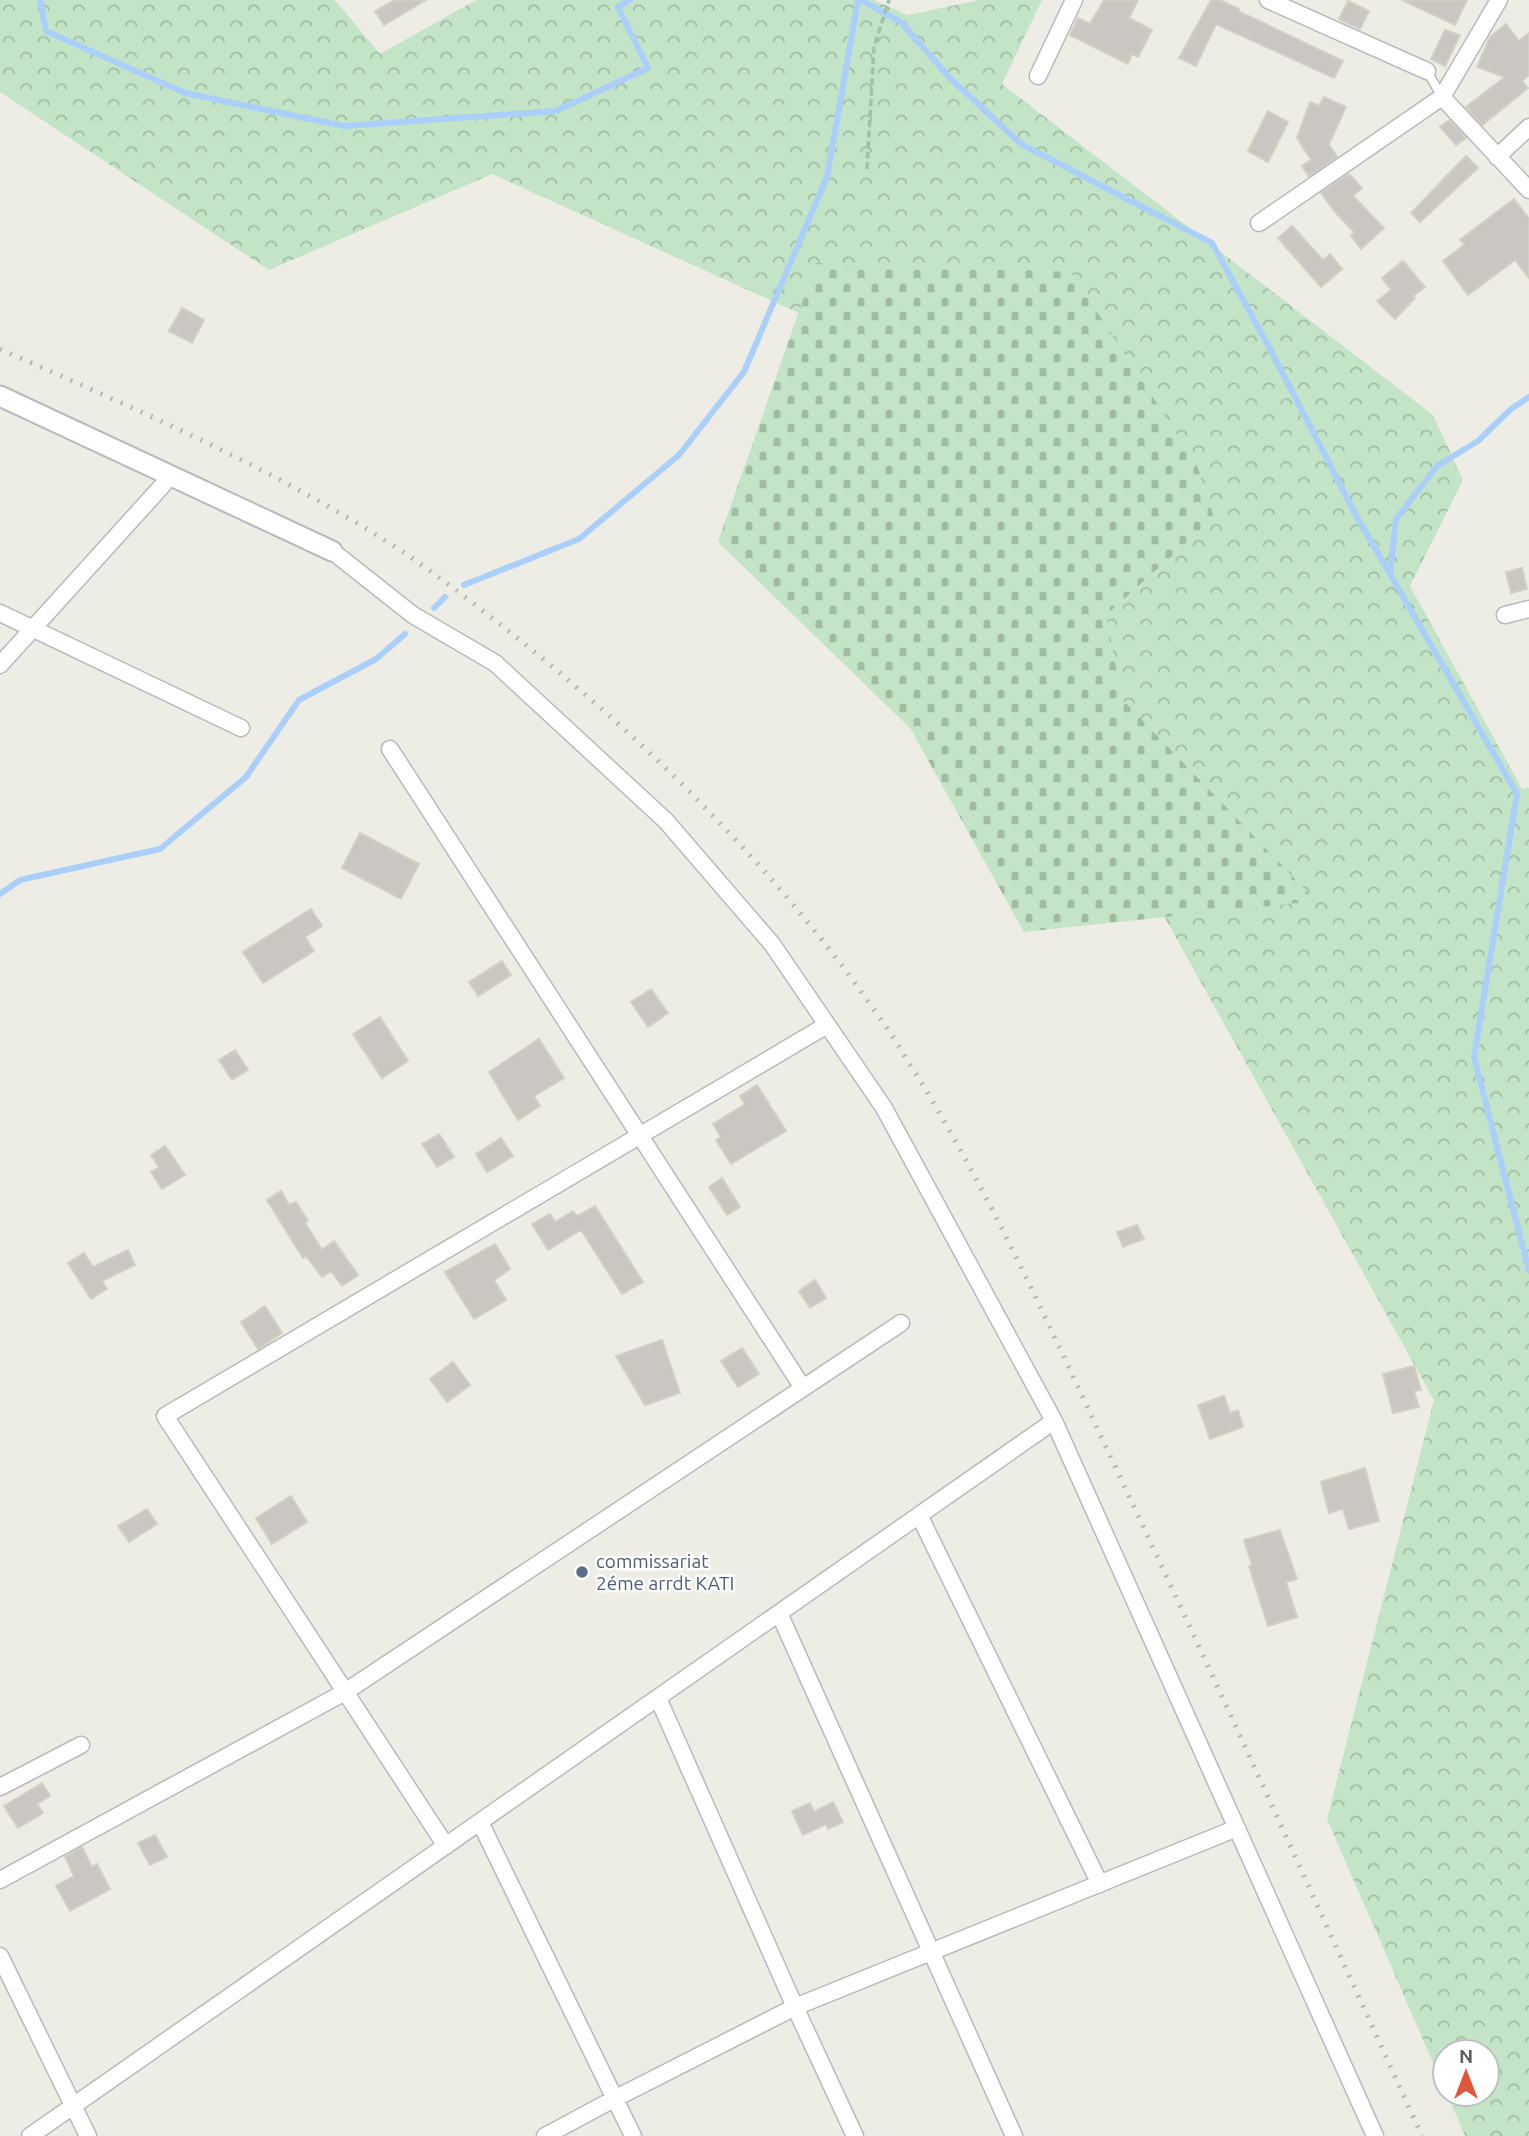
<svg xmlns="http://www.w3.org/2000/svg" width="1529" height="2136" viewBox="0 0 1529 2136" font-family="Ubuntu,sans-serif">
<style>
.forest{fill:url(#forest-crowns)}
.cemetery{fill:url(#cemetery-stones)}
.lines{fill:none;stroke-linecap:round;stroke-linejoin:round}
.stream{stroke:#a9cffa;stroke-width:6}
.building{fill:#cac7c2;stroke:#d2cfc3;stroke-width:2}
.service-casing{stroke:#b7b9be;stroke-width:11}
.minor-casing{stroke:#b7b9be;stroke-width:19}
.tertiary-casing{stroke:#b7b9be;stroke-width:23}
.path{stroke:#9dc4ab;stroke-width:3.5;stroke-dasharray:7 3.5;stroke-linecap:butt}
.service{stroke:#fff;stroke-width:8}
.minor{stroke:#fff;stroke-width:16}
.tertiary{stroke:#fff;stroke-width:19}
.rail{stroke:#b5b6b6;stroke-width:5;stroke-dasharray:2 9;stroke-linecap:butt}
.service-dot{fill:#5c6f8a;stroke:#fff;stroke-width:2.5}
.labels{text-anchor:middle;dominant-baseline:central;stroke-width:5;stroke-linejoin:round;paint-order:stroke}
.service-label{font-size:19px;fill:#4e5e75;stroke:#fff;text-anchor:start}
</style>
<defs>
<pattern id="forest-crowns" width="20" height="18" patternUnits="userSpaceOnUse" patternTransform="scale(1.75)"><rect width="20" height="18" fill="#c3e4c6"/><path d="M2 6a3 3 0 1 1 6 0M12 15a3 3 0 1 1 6 0" fill="none" stroke="#a2bca4"/></pattern>
<pattern id="cemetery-stones" width="16" height="16" patternUnits="userSpaceOnUse" patternTransform="scale(1.75)"><rect width="16" height="16" fill="#c3e4c6"/><path d="M2 7V4a2 2 0 0 1 4 0v3zM10 15v-3a2 2 0 0 1 4 0v3z" fill="#a2bca4"/></pattern>
</defs>
<rect width="100%" height="100%" fill="#eeede5"/>
<!-- forest -->
<path class="forest" d="M0 0H335L380 54 476 0H874L908 15 979 0H1042L1002 84 1433 415 1463 480 1410 586 1522 789 1529 788V2136H1465L1447 2094H1487V2052H1445V2090L1327 1819 1434 1400 1035 685 1132 464 492 174 269 270 0 92Z"/>
<!-- cemetery -->
<path class="cemetery" d="M816 263 1071 272 1197 465 1214 518 1106 615 1122 699 1316 901 1024 932 910 728 718 542Z"/>
<g class="lines">
<!-- stream -->
<path class="stream" d="M40 0 46 31 185 93 344 126 556 111 648 68 618 7 630 0
M861 0 901 22 950 78 1021 144 1212 243 1269 347 1357 517 1517 794 1474 1057 1529 1271
M1390 574 1396 519 1437 466 1478 441 1511 409 1529 397
M464 585 579 539 679 455 744 372 827 177 858 0
M434 608 445 597
M0 894 20 880 160 849 246 777 299 700 376 659 405 634"/>
</g>
<!-- building -->
<path class="building" d="M395 0H426L384 25 375 11Z
M1104 0H1138L1129 18 1152 30 1138 57 1132 54 1128 64 1070 35 1078 18 1090 24Z
M1211 0H1220L1239 9 1238 11 1343 61 1334 78 1216 24 1196 66 1179 58Z
M1402 0H1467L1455 25Z
M1348 1 1369 11 1360 29 1339 19Z
M1506 24 1519 41 1529 33V75L1522 81 1528 88 1482 125 1466 107 1505 77 1477 67 1490 37Z
M1445 30 1460 35 1445 66 1431 59Z
M1324 97 1346 107 1329 144 1337 157 1309 176 1302 166 1311 160 1297 138 1310 102 1319 106Z
M1268 111 1288 122 1268 162 1248 151Z
M1449 120 1466 138 1456 145 1440 127Z
M1466 156 1478 168 1420 222 1411 213Z
M1349 174 1362 188 1353 196 1384 228 1361 249 1351 235 1354 232 1336 213 1321 193Z
M1514 199 1529 219V278L1515 260 1468 295 1443 261 1464 245 1460 240Z
M1292 226 1323 260 1330 254 1342 269 1321 287 1278 238Z
M1403 261 1425 287 1413 296 1415 298 1395 319 1377 301 1391 290 1382 278Z
M182 308 204 320 192 343 169 331Z
M1522 568 1527 589 1511 593 1506 572Z
M360 833 419 864 401 899 342 868Z
M311 909 322 926 305 937 314 951 263 983 243 952Z
M502 961 511 975 478 996 469 982Z
M651 989 668 1013 648 1027 631 1002Z
M380 1017 408 1061 382 1078 353 1034Z
M539 1039 564 1078 534 1096 540 1106 518 1120 489 1072Z
M235 1050 248 1070 232 1080 219 1060Z
M757 1085 786 1131 731 1164 716 1140 721 1137 713 1124 745 1104 740 1096Z
M439 1134 454 1157 437 1167 422 1144Z
M501 1138 513 1156 487 1172 476 1154Z
M165 1146 185 1175 162 1189 151 1172 159 1167 151 1155Z
M722 1178 740 1207 727 1215 709 1187Z
M281 1191 289 1205 296 1202 308 1221 305 1223 322 1250 334 1241 358 1275 342 1286 331 1271 322 1277 306 1256 303 1258 267 1200Z
M595 1206 643 1282 622 1294 581 1230 548 1250 532 1224 550 1214 555 1222 573 1211 577 1216Z
M1137 1225 1144 1239 1123 1247 1117 1232Z
M495 1244 510 1269 494 1280 506 1300 474 1319 445 1272Z
M128 1250 135 1265 102 1281 107 1289 91 1299 68 1263 84 1253 93 1267Z
M815 1280 826 1298 810 1308 799 1291Z
M265 1306 282 1333 258 1349 241 1322Z
M662 1340 680 1393 645 1405 616 1356Z
M742 1348 759 1374 738 1387 721 1361Z
M453 1362 470 1385 447 1402 430 1379Z
M1414 1366 1421 1390 1414 1391 1419 1407 1393 1413 1383 1374Z
M1224 1396 1230 1413 1238 1410 1243 1427 1210 1439 1198 1405Z
M1365 1468 1379 1521 1349 1529 1343 1509 1329 1513 1321 1482Z
M291 1496 307 1522 272 1544 256 1518Z
M147 1509 157 1524 129 1542 118 1526Z
M1280 1530 1297 1579 1286 1582 1297 1617 1268 1626 1249 1566 1252 1565 1244 1540Z
M42 1783 50 1796 37 1804 43 1813 18 1828 4 1806Z
M833 1802 843 1822 828 1829 826 1824 803 1835 792 1811 810 1803 814 1812Z
M155 1835 167 1857 150 1865 138 1843Z
M82 1847 92 1867 97 1864 110 1889 70 1911 56 1886 74 1876 65 1857Z"/>
<g class="lines">
<!-- service casing -->
<g class="service-casing">
<path id="service" d="M1427 71 1442 97"/>
</g>
<!-- minor casing -->
<g class="minor-casing">
<path id="minor" d="M1268 0 1427 71
M1038 76 1074 0
M1442 97 1499 0
M1497 157 1529 127
M1259 223 1442 97 1529 190
M332 551 413 615 495 663 666 821 772 944 884 1108 1054 1421 1375 2136
M0 613 241 728
M1505 615 1529 609
M0 665 171 476
M390 749 803 1388
M919 1515 1100 1884
M779 1613 1014 2136
M658 1698 795 2007 855 2136
M0 1787 81 1745
M480 1822 633 2136
M446 1846 165 1416 827 1025
M0 1880 345 1692 901 1323
M0 1956 88 2136
M30 2136 1054 1421
M545 2136 614 2099 795 2007 1237 1828"/>
</g>
<!-- tertiary casing -->
<g class="tertiary-casing">
<path id="tertiary" d="M0 396 332 551"/>
</g>
<!-- path -->
<path class="path" d="M867 169 874 47 889 0"/>
<!-- service -->
<use href="#service" class="service"/>
<!-- minor -->
<use href="#minor" class="minor"/>
<!-- tertiary -->
<use href="#tertiary" class="tertiary"/>
<!-- rail -->
<path class="rail" d="M0 349C138 410 276 469 403 552 446 581 486 613 526 645 662 755 785 880 884 1024 896 1040 905 1057 916 1074 989 1192 1046 1319 1105 1445 1213 1674 1317 1905 1422 2136"/>
</g>
<!-- markers -->
<circle class="service-dot" cx="582" cy="1572" r="7"/>
<g class="labels">
<!-- service labels -->
<g class="service-label">
<text x="596" y="1561">commissariat<tspan x="596" dy="22">2éme arrdt KATI</tspan></text>
</g>
</g>
<!-- north arrow -->
<g transform="translate(1466 2073)"><circle r="33" fill="#ffffff" stroke="#bebfc1" stroke-width="2"/>
<path d="M0-5L12 26L0 18L-12 26Z" fill="#df563a"/>
<text y="-10" font-size="19" font-weight="bold" text-anchor="middle" fill="#5d5f64">N</text>
</g>
</svg>
